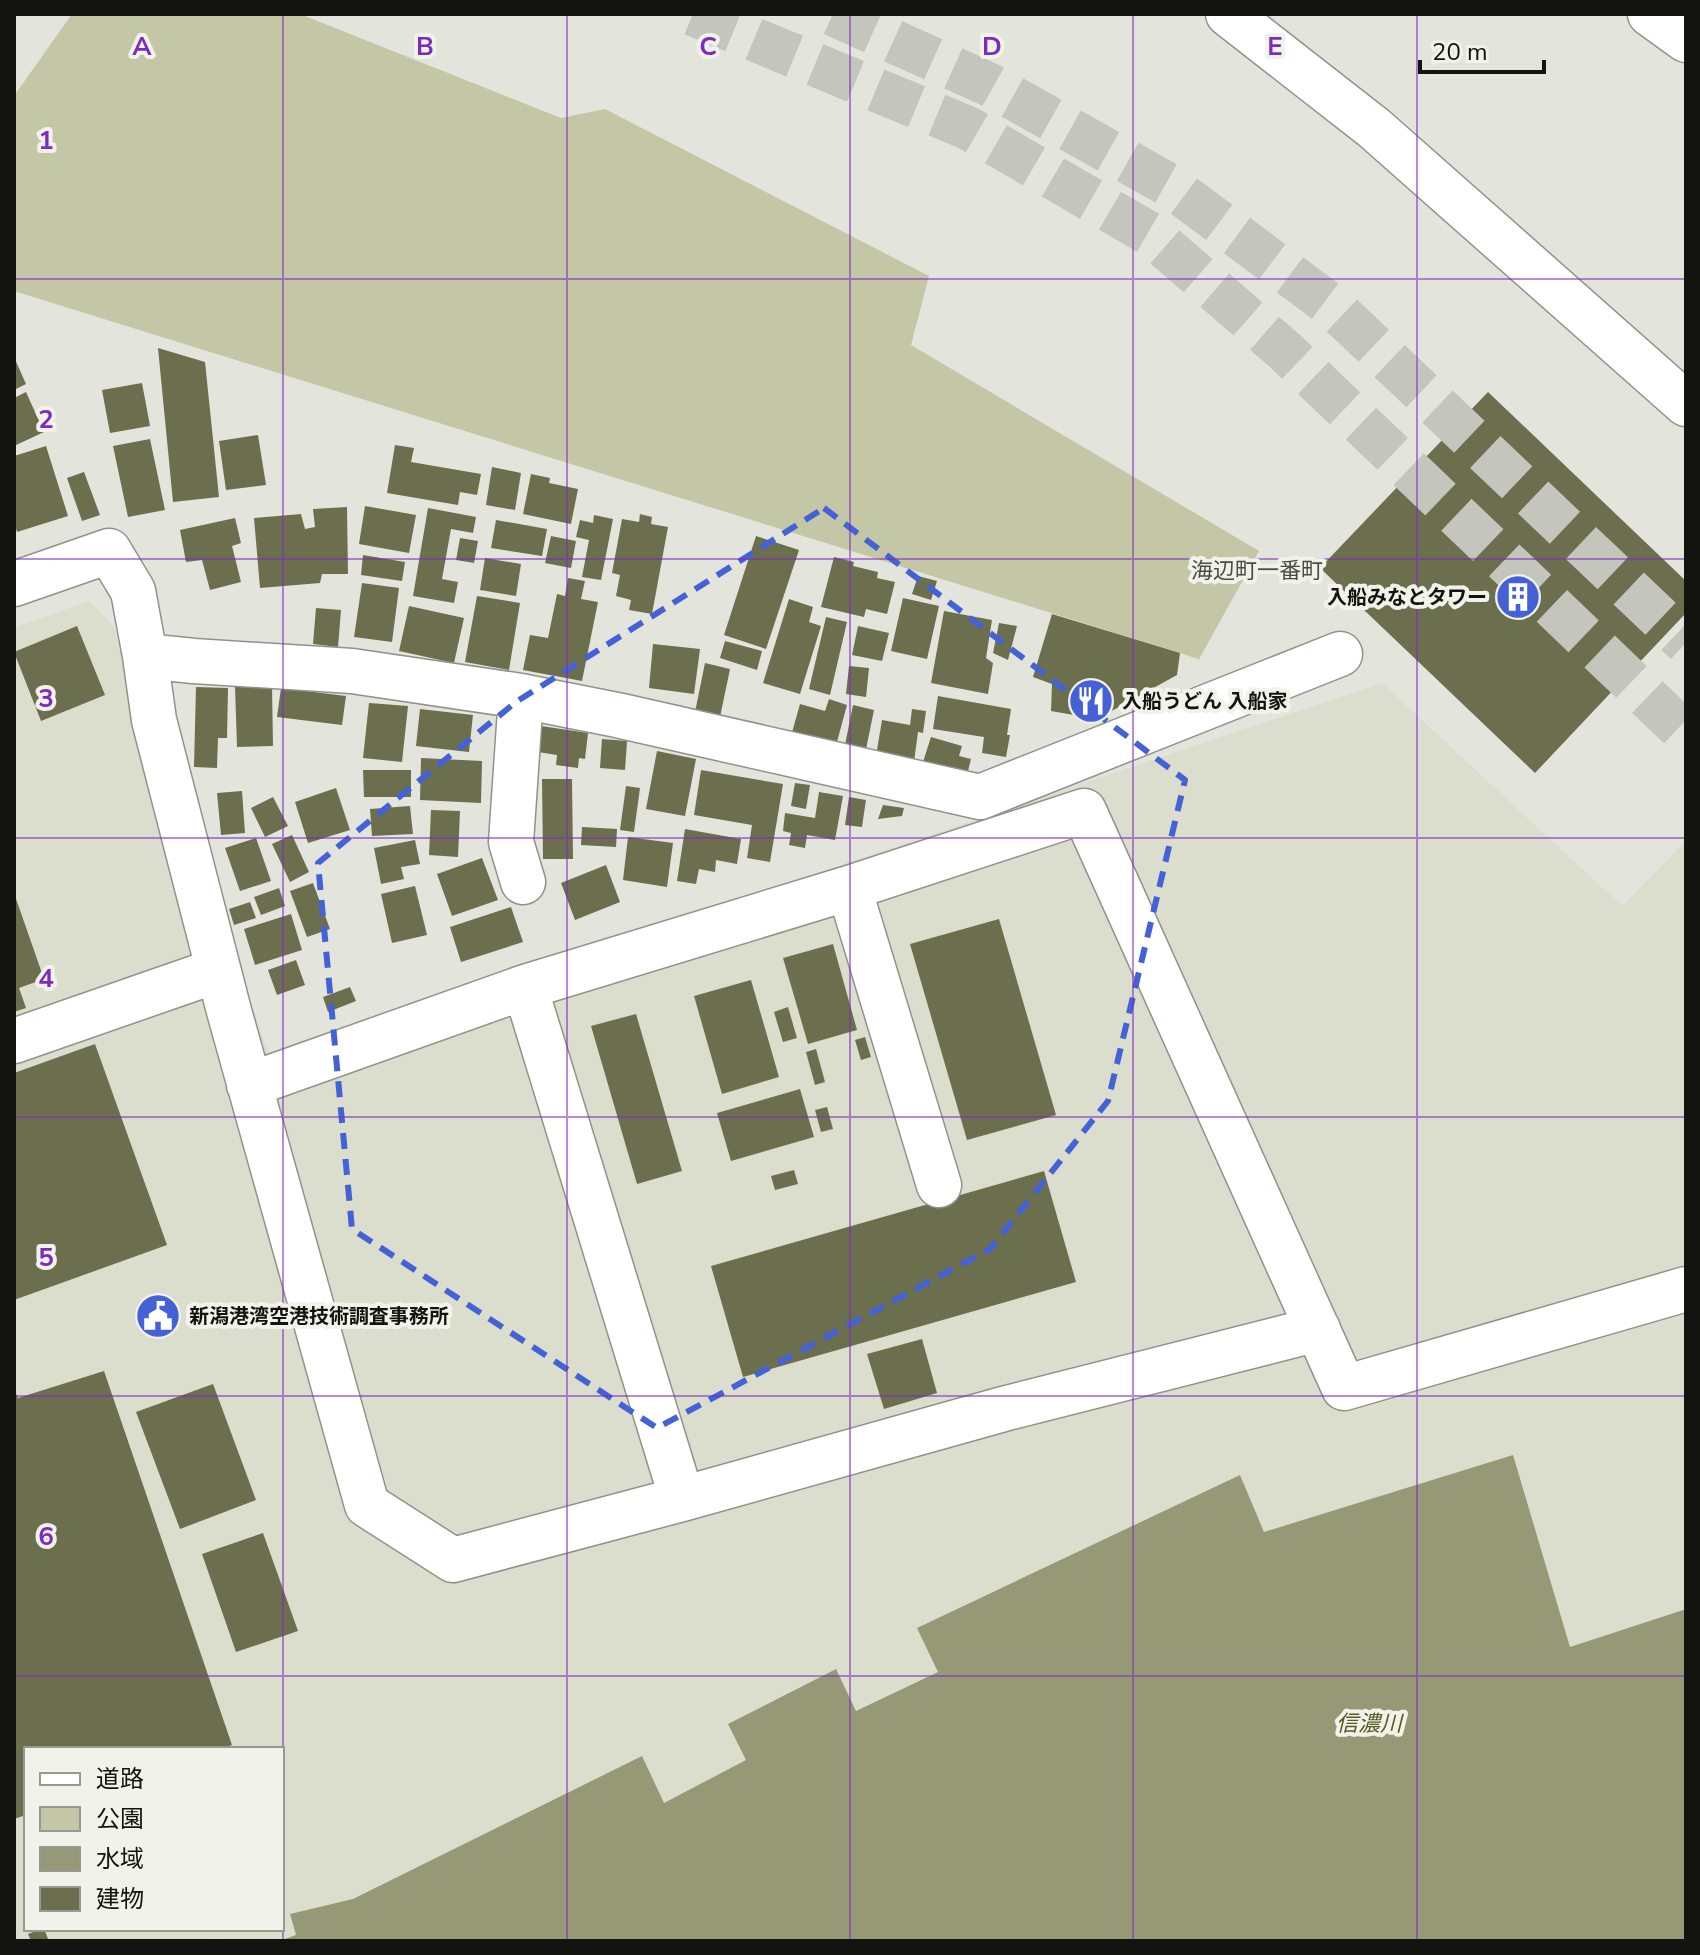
<svg xmlns="http://www.w3.org/2000/svg" width="1700" height="1955" viewBox="0 0 1700 1955" font-family="'Nunito Sans','Noto Sans JP',sans-serif">
<style>
.built{fill:#dbddcd;fill-rule:evenodd}
.green{fill:#c4c7a5}
.water{fill:#959976}
.building{fill:#6c6f4e}
.lines{fill:none;stroke-linecap:round;stroke-linejoin:round}
.minor-tunnel{stroke:#c4c5bd;stroke-width:44;stroke-dasharray:44 22;stroke-linecap:butt}
.minor-casing{stroke:#91928b;stroke-width:47}
.minor{stroke:#fff;stroke-width:44}
.marked{fill:none;stroke:#4462d5;stroke-width:6;stroke-dasharray:16 10;stroke-linejoin:round}
.grid{fill:none;stroke:#7b2cbf;stroke-width:2;stroke-opacity:0.55}
.labels{text-anchor:middle;dominant-baseline:central;stroke-width:8;stroke-linejoin:round;paint-order:stroke}
.poi-label{font-size:20px;font-weight:bold;fill:#131310;stroke:#f1f2e9;text-anchor:start}
.neighbourhood-label{font-size:22px;fill:#4b4c45;stroke:#f1f2e9}
.water-label{font-size:22px;font-style:italic;fill:#575b21;stroke:#f1f2e9}
.grid-label{font-size:26px;text-anchor:middle;font-weight:bold;fill:#7b2cbf;stroke:#f1f2e9;stroke-width:8;stroke-linejoin:round;paint-order:stroke}
</style>
<rect width="100%" height="100%" fill="#e3e4dc"/>
<!-- built -->
<path class="built" d="M89 601 114 627 210 1018 252 1006 270 1057 1382 683 1622 906 1686 841V1608L1570 1647 1512 1455 1264 1532 1240 1475 918 1629 938 1672 856 1711 835 1669 728 1724 747 1760 664 1803 642 1756 353 1900 290 1914 296 1935 279 1941H219L217 1938 206 1941H14V628ZM26 1749H282V1929H26Z"/>
<!-- green -->
<path class="green" d="M72 14H300L561 118 605 109 929 276 911 345 1259 551 1198 661V659L1180 653 17 292 14 293V96Z"/>
<!-- water -->
<path class="water" d="M1513 1455 1570 1647 1686 1609V1941H279L296 1935 290 1914 353 1899 642 1756 664 1803 746 1760 728 1724 836 1669 856 1711 938 1672 917 1628 1240 1475 1264 1532Z"/>
<!-- building -->
<path class="building" d="M158 348 205 362 219 497 173 502Z
M14 357 26 384 14 390Z
M142 383 150 426 110 433 102 390Z
M26 392 44 432 14 446V398Z
M1488 392 1686 581V613L1535 773 1320 568Z
M258 435 266 485 226 490 219 441Z
M150 439 165 510 128 517 113 446Z
M395 445 414 448 411 462 481 474 477 495 460 492 458 505 387 493Z
M46 446 68 516 17 532 14 521V456Z
M492 467 521 473 515 510 486 505Z
M84 472 100 515 82 521 67 478Z
M531 474 550 478 549 483 578 489 571 524 523 514Z
M365 506 416 515 409 553 359 544Z
M347 507 348 574H322L320 583 260 588 254 518 301 514 305 529 315 527 313 509Z
M428 508 476 517 473 533 451 529 442 579 458 582 454 603 413 596Z
M640 514 652 517 651 524 668 527 652 614 629 610 631 600 616 596 620 575 612 573 622 519 639 522Z
M594 515 613 519 601 580 582 577 589 540 576 537 580 520 593 523Z
M235 518 241 543 232 546 241 582 210 590 202 560 186 562 180 530Z
M496 520 547 529 542 556 491 548Z
M551 536 576 541 571 568 545 563Z
M756 536 799 550 766 649 724 635Z
M460 538 478 541 474 563 456 560Z
M363 555 405 562 402 581 361 575Z
M834 557 854 562 853 566 878 572 877 578 895 582 887 614 866 609 864 617 821 607Z
M485 558 521 564 516 596 480 590Z
M918 576 937 581 931 600 912 594Z
M568 578 585 581 581 599 598 602 582 681 523 670 530 635 548 638 557 594 565 596Z
M362 583 399 588 392 642 354 637Z
M477 596 520 603 509 670 465 662Z
M903 598 939 606 927 659 891 651Z
M789 599 813 607 809 622 821 626 800 694 763 683Z
M409 606 464 618 454 663 399 651Z
M316 608 341 610 338 647 313 644Z
M944 611 992 620 986 658 993 663 988 694 931 683Z
M1052 614 1180 653 1177 675 1097 719 1051 711 1052 684 1033 677Z
M826 617 847 622 830 695 809 689Z
M999 623 1017 626 1008 660 993 653Z
M77 626 105 695 41 721 14 652Z
M858 626 889 633 882 661 852 655Z
M725 641 762 651 757 670 720 658Z
M653 644 700 649 694 694 649 688Z
M705 663 730 669 720 717 695 712Z
M849 666 869 668 866 697 846 694Z
M235 686H272L273 746 237 747Z
M196 687 228 688 227 738H218L217 768 194 767Z
M281 688 346 696 342 725 277 717Z
M938 696 1011 709 1007 735H1010L1006 757 982 753 984 737 933 729Z
M829 699 847 705 835 749 791 736 800 704 825 711Z
M369 703 408 706 402 762 363 758Z
M853 705 874 710 865 754 844 750Z
M420 709 473 715 469 752 416 746Z
M912 709 926 711 923 733 918 732 914 762 876 756 882 720 910 725Z
M541 726 588 733 585 759 579 758 578 768 556 765 557 755 538 752Z
M931 737 962 746 959 756 971 759 967 775 923 762Z
M602 739 627 741 625 770 600 768Z
M657 751 696 759 685 816 646 809Z
M421 758 482 761 481 803 420 800Z
M363 770H411V797H364Z
M701 770 783 784 770 862 747 858 752 825 694 815Z
M542 779H572L573 859H543Z
M795 783 810 785 806 809 791 806Z
M626 786 640 788 634 832 620 830Z
M336 788 350 830 308 843 295 802Z
M242 791 245 833 221 835 217 793Z
M819 792 843 796 835 840 807 835 805 848 789 845 791 833 783 831 785 813 815 818Z
M273 797 288 826 265 837 251 808Z
M849 797 866 800 862 827 845 825Z
M883 805 904 808 902 816 878 819Z
M410 806 413 834 372 836 370 809Z
M431 810 460 811 458 857 429 855Z
M582 827 617 829 616 847 581 845Z
M685 829 741 839 737 864 716 860 715 872 699 869 696 884 677 881Z
M292 835 309 872 290 882 272 844Z
M628 837 673 843 667 887 623 880Z
M256 838 271 881 240 891 225 848Z
M415 840 420 864 401 867 404 879 381 884 374 848Z
M482 858 498 900 452 916 437 874Z
M606 865 620 902 575 920 561 883Z
M313 883 330 929 307 937 290 891Z
M415 886 427 935 392 943 381 894Z
M279 888 285 906 261 915 254 897Z
M14 893 44 979 19 988 26 1008 14 1012Z
M250 902 256 918 234 925 229 909Z
M511 907 523 942 461 962 450 927Z
M291 914 302 950 255 965 244 929Z
M999 919 1056 1115 967 1140 910 944Z
M833 944 857 1030 808 1044 783 958Z
M296 960 305 985 277 995 268 970Z
M751 980 779 1077 722 1094 694 996Z
M350 987 356 1001 328 1012 323 997Z
M788 1007 797 1038 783 1042 774 1012Z
M636 1014 682 1171 637 1184 591 1026Z
M865 1037 871 1057 861 1060 855 1040Z
M95 1044 167 1245 14 1300V1073Z
M816 1049 825 1082 815 1085 806 1052Z
M800 1089 814 1137 731 1161 717 1113Z
M827 1107 833 1129 821 1132 815 1110Z
M794 1170 798 1184 775 1190 771 1176Z
M1044 1171 1076 1282 743 1377 711 1266Z
M922 1339 937 1393 884 1409 867 1354Z
M104 1371 232 1745 222 1749H26V1815L14 1819V1389L18 1398Z
M213 1384 256 1500 180 1529 136 1412Z
M263 1533 298 1631 236 1652 202 1554Z
M41 1929H44L49 1941H31L28 1934Z"/>
<g class="lines">
<!-- minor-tunnel -->
<path class="minor-tunnel" d="M693 14 968 128 1150 234 1286 352 1686 734
M833 14 990 85 1169 185 1333 307 1686 643"/>
<!-- minor casing -->
<g class="minor-casing">
<path id="minor" d="M1228 14 1374 128 1686 404
M1650 14 1686 40
M14 584 109 551 133 591 145 656 154 720 229 1011 367 1505 453 1560 682 1499 1007 1408 1318 1329
M145 656 194 661 352 671 521 696 511 842 523 882
M521 696 617 715 980 797 1340 654
M849 888 939 1185
M525 987 682 1499
M14 1041 218 970
M249 1085 525 987 849 888 1084 811 1344 1388 1686 1289"/>
</g>
<!-- minor -->
<use href="#minor" class="minor"/>
</g>
<!-- marked area -->
<path class="marked" d="M824 508 1185 780 1108 1101 990 1249 657 1428 352 1229 318 863 516 702Z"/>
<!-- grid -->
<path class="grid" d="M283 14V1941M567 14V1941M850 14V1941M1133 14V1941M1417 14V1941M14 279H1686M14 559H1686M14 838H1686M14 1117H1686M14 1396H1686M14 1676H1686"/>
<!-- icons -->
<defs>
<g id="building-disc" transform="scale(2.3)"><circle r="9.5" fill="#4462d5" stroke="#f1f2e9"/><path d="M-4-6H4V6H1V3H-1V6H-4ZM-2.5-4.3h1.7v1.8h-1.7ZM.8-4.3h1.7v1.8H.8ZM-2.5-1h1.7V.8h-1.7ZM.8-1h1.7V.8H.8Z" fill="#fff"/></g>
<g id="restaurant-disc" transform="scale(2.3)"><circle r="9.5" fill="#4462d5" stroke="#f1f2e9"/><path d="M-5-6h1v4h1v-4h1v4h1v-4h1v5L-1.5 .5V6h-2V.5L-5-1ZM5-6V6H3V1.5H1.5Q1.5-4 5-6Z" fill="#fff"/></g>
<g id="civic-disc" transform="scale(2.3)"><circle r="9.5" fill="#4462d5" stroke="#f1f2e9"/><path d="M-.6-6.5H3V-4.5H.6V-3L4-1V1h2V6H-6V1h2V-1L-.6-3ZM-1.2 2.5V6h2.4V2.5Z" fill="#fff"/></g>
</defs>
<g fill-rule="evenodd">
<use href="#building-disc" x="1518" y="597"/>
<use href="#restaurant-disc" x="1091" y="701"/>
<use href="#civic-disc" x="158" y="1316"/>
</g>
<g class="labels">
<!-- poi labels -->
<g class="poi-label">
<text x="1487" y="597" text-anchor="end">入船みなとタワー</text>
<text x="1122" y="701">入船うどん 入船家</text>
<text x="189" y="1316">新潟港湾空港技術調査事務所</text>
</g>
<!-- neighbourhood labels -->
<g class="neighbourhood-label">
<text x="1257" y="571">海辺町一番町</text>
</g>
<!-- water labels -->
<g class="water-label">
<text x="1369" y="1724">信濃川</text>
</g>
</g>
<g class="grid-label">
<text x="142" y="55">A</text>
<text x="425" y="55">B</text>
<text x="708" y="55">C</text>
<text x="992" y="55">D</text>
<text x="1275" y="55">E</text>
<text x="46" y="149">1</text>
<text x="46" y="428">2</text>
<text x="46" y="707">3</text>
<text x="46" y="987">4</text>
<text x="46" y="1266">5</text>
<text x="46" y="1545">6</text>
</g>
<!-- border -->
<rect width="1700" height="1955" fill="none" stroke="#131310" stroke-width="32"/>
<!-- legend -->
<rect x="24" y="1747" width="260" height="184" fill="#f1f2e9" stroke="#989992" stroke-width="2"/>
<rect x="40" y="1773" width="40" height="12" fill="#ffffff" stroke="#989992" stroke-width="2"/>
<text x="96" y="1787" font-size="24" fill="#131310">道路</text>
<rect x="40" y="1807" width="40" height="24" fill="#c4c7a5" stroke="#989992" stroke-width="2"/>
<text x="96" y="1827" font-size="24" fill="#131310">公園</text>
<rect x="40" y="1847" width="40" height="24" fill="#959976" stroke="#989992" stroke-width="2"/>
<text x="96" y="1867" font-size="24" fill="#131310">水域</text>
<rect x="40" y="1887" width="40" height="24" fill="#6c6f4e" stroke="#989992" stroke-width="2"/>
<text x="96" y="1907" font-size="24" fill="#131310">建物</text>
<!-- scale -->
<path d="M1420 60v12h124v-12" fill="none" stroke="#131310" stroke-width="4"/>
<text x="1432" y="60" font-size="24" fill="#131310" stroke="#f1f2e9" stroke-width="6" paint-order="stroke">20 m</text>
</svg>
